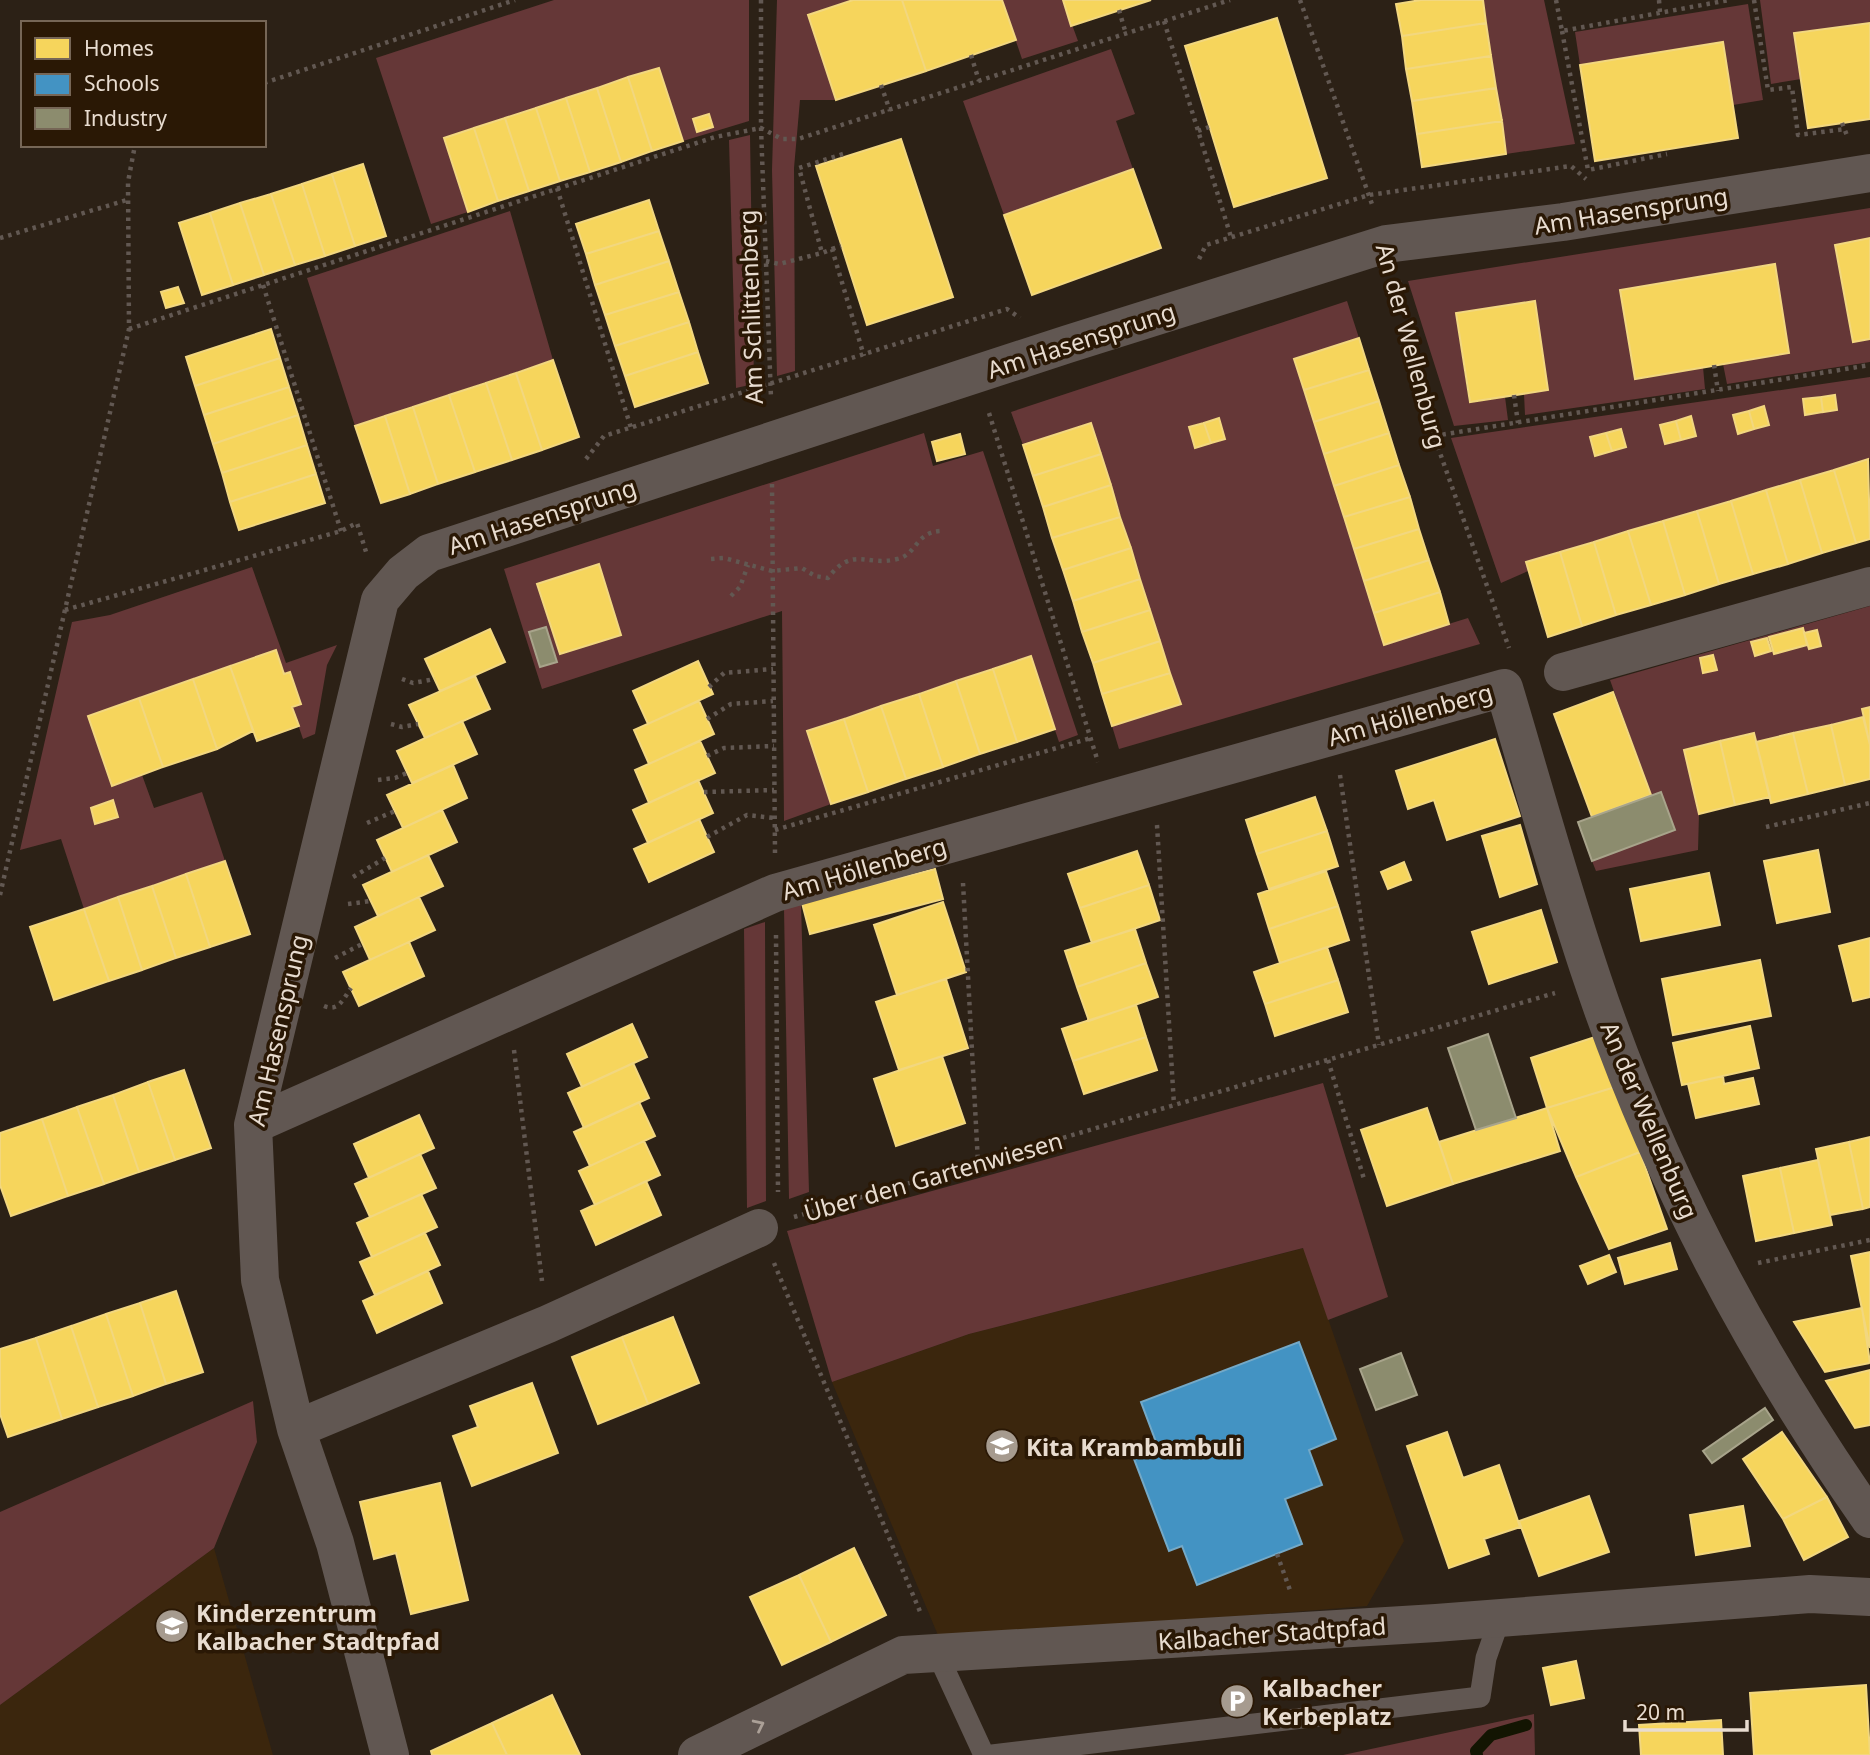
<svg xmlns="http://www.w3.org/2000/svg" width="1870" height="1755" viewBox="0 0 1870 1755" font-family="'Noto Sans',sans-serif">
<style>
.built{fill:#3b260d;fill-rule:evenodd}
.green{fill:#653737}
.homes{fill:#f6d55c;stroke:#f2d77f;stroke-width:2}
.schools{fill:#4393c3;stroke:#74a9c7;stroke-width:2}
.industry{fill:#8c8c6e;stroke:#a8a48b;stroke-width:2}
.lines{fill:none;stroke-linecap:round;stroke-linejoin:round}
.stream{stroke:#131502;stroke-width:12}
.path{stroke:#625852;stroke-width:4.5;stroke-dasharray:3.5 5;stroke-linecap:butt}
.lane{stroke:#615752;stroke-width:21}
.street{stroke:#615752;stroke-width:38}
.oneway{stroke:#aba097}
.labels{text-anchor:middle;dominant-baseline:central;stroke-width:7;stroke-linejoin:round;paint-order:stroke}
.street-label{font-size:24px;fill:#e8dcd0;stroke:#2a1805}
.poi-label{font-size:24px;font-weight:bold;fill:#e8dcd0;stroke:#2a1805;text-anchor:start}
</style>
<rect width="100%" height="100%" fill="#2c2116"/>
<!-- built -->
<path class="built" d="M1304 1248 1404 1541 1367 1606 940 1640 832 1382 969 1334ZM1299 1342 1336 1439 1309 1450 1285 1499 1302 1545 1197 1585 1182 1546 1169 1551 1132 1451 1156 1442 1142 1402Z
M214 1548 273 1755H0V1705Z"/>
<!-- green -->
<path class="green" d="M554 0H749V121L683 141 659 68 444 138 468 212 431 224 376 58Z
M777 0H853L808 15 836 100H800L794 168 795 371 777 376 772 170Z
M1002 0H1063L1078 41 1022 59Z
M1483 0H1544L1575 144 1506 154Z
M1760 0H1870V23L1794 33 1801 79 1771 84Z
M1748 4 1763 100 1733 105 1723 42 1580 65 1575 32Z
M1111 49 1135 114 1116 121 1133 169 1004 215 963 101Z
M750 135 754 384 736 388 729 140Z
M1870 208V238L1836 245 1853 341 1870 339V362L1727 384 1723 364 1789 353 1775 265 1703 367 1705 389 1525 415 1524 394 1548 390 1456 314 1469 402 1505 397 1508 420 1454 426 1408 281Z
M510 211 553 360 355 426 307 278Z
M1347 301 1359 338 1294 359 1384 644 1468 618 1480 644 1119 749 1112 726 1180 704 1101 454 1090 423 1023 445 1011 412Z
M1870 377V459L1526 562 1528 571 1501 583 1451 438Z
M924 433 933 466 983 451 1078 735 1059 742 1030 656 807 731 831 804 784 821 782 611 542 689 504 569Z
M252 567 286 663 337 645 327 665 315 734 303 739 292 707 301 704 290 673 284 674 275 650 88 716 112 785 142 775 154 808 202 792 225 861 84 909 61 839 20 850 72 622 110 615Z
M1870 606V707L1862 710 1863 717 1756 742 1754 733 1684 750 1699 814 1698 850 1596 871 1592 861 1675 830 1661 792 1651 795 1610 680Z
M801 903 809 1192 789 1199 784 908Z
M765 922 766 1201 747 1208 744 929Z
M1323 1083 1388 1297 1328 1320 1303 1248 969 1334 832 1382 787 1231Z
M253 1401 257 1442 214 1548 0 1705V1512Z
M1534 1714 1535 1755H1343Z"/>
<!-- homes -->
<path class="homes" d="M853 0H902L926 71 836 100 808 15Z
M902 0H1002L1016 40 926 71Z
M1063 0H1151L1071 26Z
M1483 0 1486 23 1402 36 1396 4 1421 0Z
M1277 18 1327 178 1234 207 1185 46Z
M1486 23 1491 56 1406 69 1402 36Z
M1870 23V119L1808 128 1794 33Z
M1723 42 1738 138 1595 161 1580 65Z
M1491 56 1496 88 1412 101 1406 69Z
M659 68 683 141 652 151 628 77Z
M628 77 652 151 621 162 597 88Z
M597 88 621 162 590 172 566 98Z
M1496 88 1502 121 1417 134 1412 101Z
M566 98 590 172 560 181 536 108Z
M536 108 560 181 529 191 505 118Z
M709 114 713 127 697 132 693 119Z
M505 118 529 191 498 201 474 128Z
M1502 121 1506 154 1422 167 1417 134Z
M474 128 498 201 468 212 444 138Z
M901 139 953 297 867 325 816 166Z
M363 164 386 236 355 246 332 174Z
M1133 169 1161 248 1032 295 1004 215Z
M332 174 355 246 325 256 302 184Z
M302 184 325 256 295 265 271 194Z
M271 194 295 265 264 275 240 203Z
M649 200 659 231 586 254 576 224Z
M240 203 264 275 233 285 210 213Z
M210 213 233 285 202 295 179 223Z
M659 231 669 261 595 285 586 254Z
M1870 238V339L1853 342 1835 245Z
M669 261 679 292 605 315 595 285Z
M1775 264 1789 353 1635 379 1620 290Z
M178 287 184 303 166 308 161 292Z
M679 292 689 322 615 346 605 315Z
M1535 301 1548 390 1470 402 1456 313Z
M689 322 698 352 625 376 615 346Z
M271 329 280 358 195 386 186 357Z
M1359 338 1369 370 1304 390 1294 359Z
M698 352 708 383 635 407 625 376Z
M280 358 289 387 204 415 195 386Z
M553 360 579 437 542 450 516 373Z
M1369 370 1379 401 1314 422 1304 390Z
M516 373 542 450 512 460 486 383Z
M486 383 512 460 475 472 449 395Z
M289 387 298 415 213 444 204 415Z
M449 395 475 472 438 484 413 407Z
M1835 395 1837 410 1823 412 1821 397Z
M1821 397 1823 412 1805 415 1803 399Z
M1379 401 1389 433 1324 454 1314 422Z
M1764 406 1769 425 1754 429 1749 411Z
M413 407 438 484 410 494 385 416Z
M1749 411 1754 429 1738 434 1733 415Z
M298 415 307 445 222 473 213 444Z
M385 416 410 494 381 503 355 426Z
M1691 416 1696 436 1681 440 1676 421Z
M1219 418 1225 439 1211 443 1204 423Z
M1676 421 1681 440 1665 444 1660 425Z
M1091 423 1101 454 1033 476 1023 445Z
M1204 423 1211 443 1195 448 1189 427Z
M1621 429 1626 447 1612 451 1606 433Z
M1389 433 1399 465 1334 486 1324 454Z
M1606 433 1612 451 1595 456 1590 437Z
M960 434 965 454 937 461 932 442Z
M307 445 316 474 230 502 222 473Z
M1101 454 1111 485 1043 507 1033 476Z
M1868 459 1870 539 1856 543 1834 470Z
M1399 465 1410 497 1344 517 1334 486Z
M1834 470 1856 543 1822 553 1800 480Z
M316 474 325 503 239 530 230 502Z
M1800 480 1822 553 1788 564 1766 490Z
M1111 485 1120 517 1052 538 1043 507Z
M1766 490 1788 564 1753 574 1731 501Z
M1410 497 1419 529 1354 549 1344 517Z
M1731 501 1753 574 1719 584 1697 511Z
M1697 511 1719 584 1685 595 1663 521Z
M1120 517 1131 548 1063 570 1052 538Z
M1663 521 1685 595 1651 605 1628 531Z
M1419 529 1429 560 1364 581 1354 549Z
M1628 531 1651 605 1616 615 1594 542Z
M1594 542 1616 615 1582 626 1560 552Z
M1131 548 1140 579 1073 601 1063 570Z
M1560 552 1582 626 1548 637 1526 562Z
M1429 560 1440 592 1374 613 1364 581Z
M599 564 621 635 560 654 537 584Z
M1140 579 1150 610 1082 632 1073 601Z
M1440 592 1449 624 1384 645 1374 613Z
M1150 610 1160 641 1093 663 1082 632Z
M1803 628 1807 645 1774 654 1769 637Z
M490 629 505 662 440 691 425 659Z
M1817 630 1821 646 1809 649 1804 633Z
M1767 638 1771 651 1755 656 1751 642Z
M1160 641 1170 673 1102 694 1093 663Z
M276 650 284 674 290 672 301 704 292 707 299 726 257 741 230 666Z
M1713 655 1717 670 1703 673 1700 658Z
M1031 656 1055 729 1017 742 993 669Z
M698 661 713 694 648 724 633 691Z
M230 666 253 731 217 749 193 679Z
M993 669 1017 742 980 754 956 681Z
M1170 673 1181 704 1112 726 1102 694Z
M475 676 490 709 425 738 409 705Z
M193 679 217 749 163 767 139 698Z
M956 681 980 754 943 767 919 694Z
M1613 692 1651 795 1592 817 1554 714Z
M919 694 943 767 906 779 881 706Z
M139 698 163 767 112 786 88 716Z
M699 701 714 734 649 764 634 730Z
M881 706 906 779 868 792 844 719Z
M1870 707V745L1862 709Z
M1863 717 1870 745V779L1845 785 1831 725Z
M844 719 868 792 831 804 807 731Z
M462 721 477 754 412 783 397 751Z
M1831 725 1845 785 1808 794 1793 733Z
M1754 733 1770 797 1735 805 1720 741Z
M1793 733 1808 794 1771 803 1756 742Z
M1495 739 1520 816 1447 840 1434 800 1408 809 1396 771Z
M700 741 715 773 649 803 635 770Z
M1720 741 1735 805 1699 814 1684 750Z
M453 765 467 798 403 828 387 795Z
M698 780 713 813 648 843 633 810Z
M1315 797 1327 831 1257 854 1246 820Z
M113 800 118 817 95 824 91 808Z
M442 810 457 842 392 872 377 840Z
M699 819 714 852 649 882 634 849Z
M1520 825 1537 884 1500 897 1482 836Z
M1327 831 1338 866 1269 889 1257 854Z
M1818 850 1830 912 1777 923 1764 861Z
M1137 851 1149 885 1080 908 1068 874Z
M428 855 443 886 378 916 363 885Z
M225 861 250 934 210 947 186 874Z
M1404 862 1411 880 1388 889 1381 872Z
M935 869 943 899 810 934 802 903Z
M1326 871 1338 906 1269 929 1258 894Z
M1709 873 1720 925 1641 941 1630 889Z
M186 874 210 947 176 958 152 886Z
M1149 885 1160 920 1092 943 1080 908Z
M152 886 176 958 142 970 118 897Z
M118 897 142 970 109 981 84 909Z
M419 897 435 930 370 960 355 927Z
M943 902 966 972 897 995 874 925Z
M1338 906 1349 940 1280 963 1269 929Z
M84 909 109 981 54 1000 30 927Z
M1541 910 1557 962 1489 984 1472 932Z
M1135 929 1146 963 1077 987 1065 951Z
M1870 938V997L1853 1001 1839 946Z
M409 942 424 976 359 1006 343 972Z
M1327 947 1338 980 1265 1004 1254 972Z
M1760 960 1771 1016 1673 1035 1662 979Z
M1146 963 1158 997 1089 1021 1077 987Z
M946 979 968 1048 899 1070 876 1002Z
M1338 980 1348 1012 1275 1036 1265 1004Z
M1136 1005 1146 1037 1073 1061 1062 1029Z
M632 1024 647 1057 582 1087 567 1054Z
M1750 1026 1759 1068 1682 1085 1673 1043Z
M1598 1036 1615 1087 1547 1108 1531 1058Z
M1146 1037 1157 1070 1084 1094 1073 1061Z
M942 1056 965 1123 896 1146 874 1079Z
M633 1063 649 1098 584 1128 568 1093Z
M184 1070 211 1148 175 1160 148 1082Z
M1723 1076 1724 1084 1753 1078 1759 1104 1696 1118 1688 1084Z
M148 1082 175 1160 139 1172 113 1095Z
M1615 1087 1640 1152 1576 1177 1547 1108Z
M113 1095 139 1172 104 1184 77 1107Z
M639 1102 655 1136 590 1166 574 1132Z
M77 1107 104 1184 68 1196 42 1119Z
M1427 1108 1453 1184 1387 1206 1361 1130Z
M1547 1108 1560 1151 1453 1184 1439 1142Z
M419 1115 434 1148 369 1178 354 1144Z
M42 1119 68 1196 11 1216 0 1185V1133Z
M1870 1137V1207L1863 1209 1849 1142Z
M644 1141 660 1175 595 1205 579 1171Z
M1849 1142 1863 1209 1830 1215 1816 1149Z
M1640 1152 1667 1229 1609 1249 1576 1177Z
M420 1154 436 1188 370 1217 355 1184Z
M1818 1160 1832 1225 1794 1233 1780 1168Z
M1780 1168 1794 1233 1756 1241 1743 1176Z
M646 1181 661 1215 596 1245 581 1211Z
M421 1194 437 1227 372 1257 357 1223Z
M425 1233 440 1265 375 1295 360 1262Z
M1670 1243 1677 1269 1625 1284 1618 1258Z
M1870 1252V1348L1851 1256Z
M1609 1255 1616 1272 1588 1284 1580 1266Z
M428 1271 442 1303 377 1333 363 1301Z
M176 1291 203 1372 166 1384 140 1303Z
M140 1303 166 1384 133 1396 106 1314Z
M1862 1308 1870 1363 1825 1372 1794 1322Z
M106 1314 133 1396 98 1407 71 1326Z
M673 1317 699 1383 648 1404 622 1337Z
M71 1326 98 1407 62 1419 36 1338Z
M622 1337 648 1404 598 1424 572 1357Z
M36 1338 62 1419 8 1437 0 1414V1349Z
M1870 1370V1425L1855 1428 1826 1381Z
M532 1383 558 1453 472 1486 453 1436 478 1427 470 1406Z
M1447 1432 1463 1478 1499 1465 1520 1527 1484 1539 1489 1554 1449 1568 1407 1446Z
M1782 1432 1827 1497 1783 1519 1743 1459Z
M440 1483 468 1600 411 1614 396 1553 374 1559 360 1502Z
M1589 1496 1609 1552 1539 1576 1519 1521Z
M1827 1497 1848 1537 1804 1560 1783 1519Z
M1743 1506 1750 1546 1696 1555 1690 1515Z
M854 1548 886 1615 831 1642 799 1575Z
M799 1575 831 1642 782 1665 750 1597Z
M1576 1661 1584 1698 1551 1705 1543 1668Z
M1866 1685 1870 1755H1754L1750 1693Z
M552 1695 580 1755H507L492 1723Z
M1721 1720 1723 1755H1641L1639 1725Z
M492 1723 507 1755H432L431 1751Z"/>
<!-- schools -->
<path class="schools" d="M1299 1342 1336 1439 1309 1450 1322 1485 1285 1499 1302 1544 1197 1585 1182 1546 1169 1551 1131 1451 1156 1442 1141 1402Z"/>
<!-- industry -->
<path class="industry" d="M546 627 557 662 540 667 529 632Z
M1661 792 1675 830 1592 861 1578 822Z
M1488 1034 1516 1118 1476 1130 1448 1048Z
M1401 1353 1417 1395 1376 1410 1360 1369Z
M1765 1408 1773 1420 1712 1463 1703 1451Z"/>
<g class="lines">
<!-- stream -->
<path class="stream" d="M1477 1755 1476 1751 1491 1735 1526 1725"/>
<!-- path -->
<path class="path" d="M761 0V128L771 398
M1300 0 1373 207
M1556 0 1562 31 1729 0
M1659 0 1660 13
M1754 0 1768 90 1792 87 1798 135 1846 129
M1119 10 1126 34
M1164 21 1231 237
M1562 31 1588 170 1667 154
M971 55 979 81
M264 83 515 0
M881 85 890 111
M1842 123 1848 138
M1198 131 1209 127
M843 154 799 168 822 253 832 249 864 356
M557 188 631 428
M0 238 127 200
M832 249 841 246
M1199 259 1206 245 1369 195 1571 166 1586 179
M766 261 779 264 822 253
M1399 281 1434 436 1509 648
M263 285 341 531
M129 329 715 137 761 128 782 139H798L1230 0
M1714 365 1718 391
M1514 395 1518 423
M989 413 1098 762
M1434 436 1870 365
M586 459 604 436 1007 309 1020 318
M772 484 775 853
M711 559 724 558 772 571 802 568 815 576 828 578C853 545 866 567 897 559 917 555 915 532 941 531
M731 596 740 587 748 565
M65 610 341 531 357 523 367 555
M402 679 413 683 435 679
M709 687 724 673 773 669
M707 719 731 704 773 701
M391 724 402 727 418 724
M707 756 724 748 774 746
M1340 775 1379 1045
M378 780 395 778 407 773
M704 792 774 790
M367 823 395 811
M1157 825 1174 1105
M1766 827 1870 803
M775 830 1091 738
M707 837 747 815 774 818
M353 877 385 858
M963 883 978 1163
M0 895 129 329 128 182 135 145
M348 904 371 901
M776 935 778 1192
M335 958 362 944
M324 1006C339 1012 343 999 351 988
M514 1050 542 1281
M1328 1060 1364 1179
M794 1217 1555 993
M774 1263 921 1614
M1758 1263 1870 1240
M1277 1554 1291 1593"/>
<!-- lane -->
<path class="lane" d="M937 1653 984 1755
M992 1755 1480 1697 1486 1658 1500 1618"/>
<!-- street -->
<path class="street" d="M1563 672 1870 586
M253 1125 775 893 1504 688C1533 785 1560 884 1593 981 1658 1174 1753 1352 1870 1519
M296 1429 548 1324 759 1228
M390 1755 335 1543 296 1429 260 1280 253 1125 380 600 403 573 429 553 1068 344 1386 244 1563 222 1870 173
M697 1755 903 1655 1436 1623 1810 1594 1870 1597"/>
</g>
<!-- one-way arrows -->
<defs><path id="oneway-chevron" d="M-2-3.5L2.5 0L-2 3.5" fill="none" stroke-width="1.6" stroke-linecap="round" stroke-linejoin="round" transform="scale(1.75)"/></defs>
<use class="oneway" href="#oneway-chevron" transform="translate(759 1725) rotate(-26)"/>
<!-- icons -->
<defs>
<g id="school-disc" transform="scale(1.75)"><circle r="9.5" fill="#a69b8f" stroke="#2a1805"/><path d="M0-5L7-2L0 1L-7-2ZM-4 1L0 2.5L4 1V4Q0 6-4 4Z" fill="#fff"/></g>
<g id="parking-disc" transform="scale(1.75)"><circle r="9.5" fill="#a69b8f" stroke="#2a1805"/><path d="M-3.5-5.5H1a3.5 3.5 0 0 1 0 7H-1V5.5H-3.5ZM-1-3.4V-.6H.8a1.4 1.4 0 0 0 0-2.8Z" fill="#fff"/></g>
</defs>
<g fill-rule="evenodd">
<use href="#school-disc" x="1002" y="1446"/>
<use href="#school-disc" x="172" y="1626"/>
<use href="#parking-disc" x="1237" y="1701"/>
</g>
<g class="labels">
<!-- street labels -->
<g class="street-label">
<text transform="translate(1631 210) rotate(-9)">Am Hasensprung</text>
<text transform="translate(750 307) rotate(-92)">Am Schlittenberg</text>
<text transform="translate(1081 340) rotate(-18)">Am Hasensprung</text>
<text transform="translate(1412 346) rotate(75)">An der Wellenburg</text>
<text transform="translate(542 516) rotate(-18)">Am Hasensprung</text>
<text transform="translate(1410 714) rotate(-16)">Am Höllenberg</text>
<text transform="translate(864 868) rotate(-16)">Am Höllenberg</text>
<text transform="translate(277 1030) rotate(-77)">Am Hasensprung</text>
<text transform="translate(1650 1120) rotate(67)">An der Wellenburg</text>
<text transform="translate(933 1176) rotate(-16)">Über den Gartenwiesen</text>
<text transform="translate(1272 1633) rotate(-4)">Kalbacher Stadtpfad</text>
</g>
<!-- poi labels -->
<g class="poi-label">
<text x="1026" y="1446">Kita Krambambuli</text>
<text x="196" y="1612">Kinderzentrum<tspan x="196" dy="28">Kalbacher Stadtpfad</tspan></text>
<text x="1262" y="1687">Kalbacher<tspan x="1262" dy="28">Kerbeplatz</tspan></text>
</g>
</g>
<!-- legend -->
<rect x="21" y="21" width="245" height="126" fill="#2a1805" stroke="#766656" stroke-width="2"/>
<rect x="35" y="38" width="35" height="21" fill="#f6d55c" stroke="#766656" stroke-width="2"/>
<text x="84" y="56" font-size="21" fill="#e8dcd0">Homes</text>
<rect x="35" y="74" width="35" height="21" fill="#4393c3" stroke="#766656" stroke-width="2"/>
<text x="84" y="91" font-size="21" fill="#e8dcd0">Schools</text>
<rect x="35" y="108" width="35" height="21" fill="#8c8c6e" stroke="#766656" stroke-width="2"/>
<text x="84" y="126" font-size="21" fill="#e8dcd0">Industry</text>
<!-- scale -->
<path d="M1625 1720v10h122v-10" fill="none" stroke="#e8dcd0" stroke-width="3.5"/>
<text x="1636" y="1720" font-size="21" fill="#e8dcd0" stroke="#2a1805" stroke-width="5" paint-order="stroke">20 m</text>
</svg>
